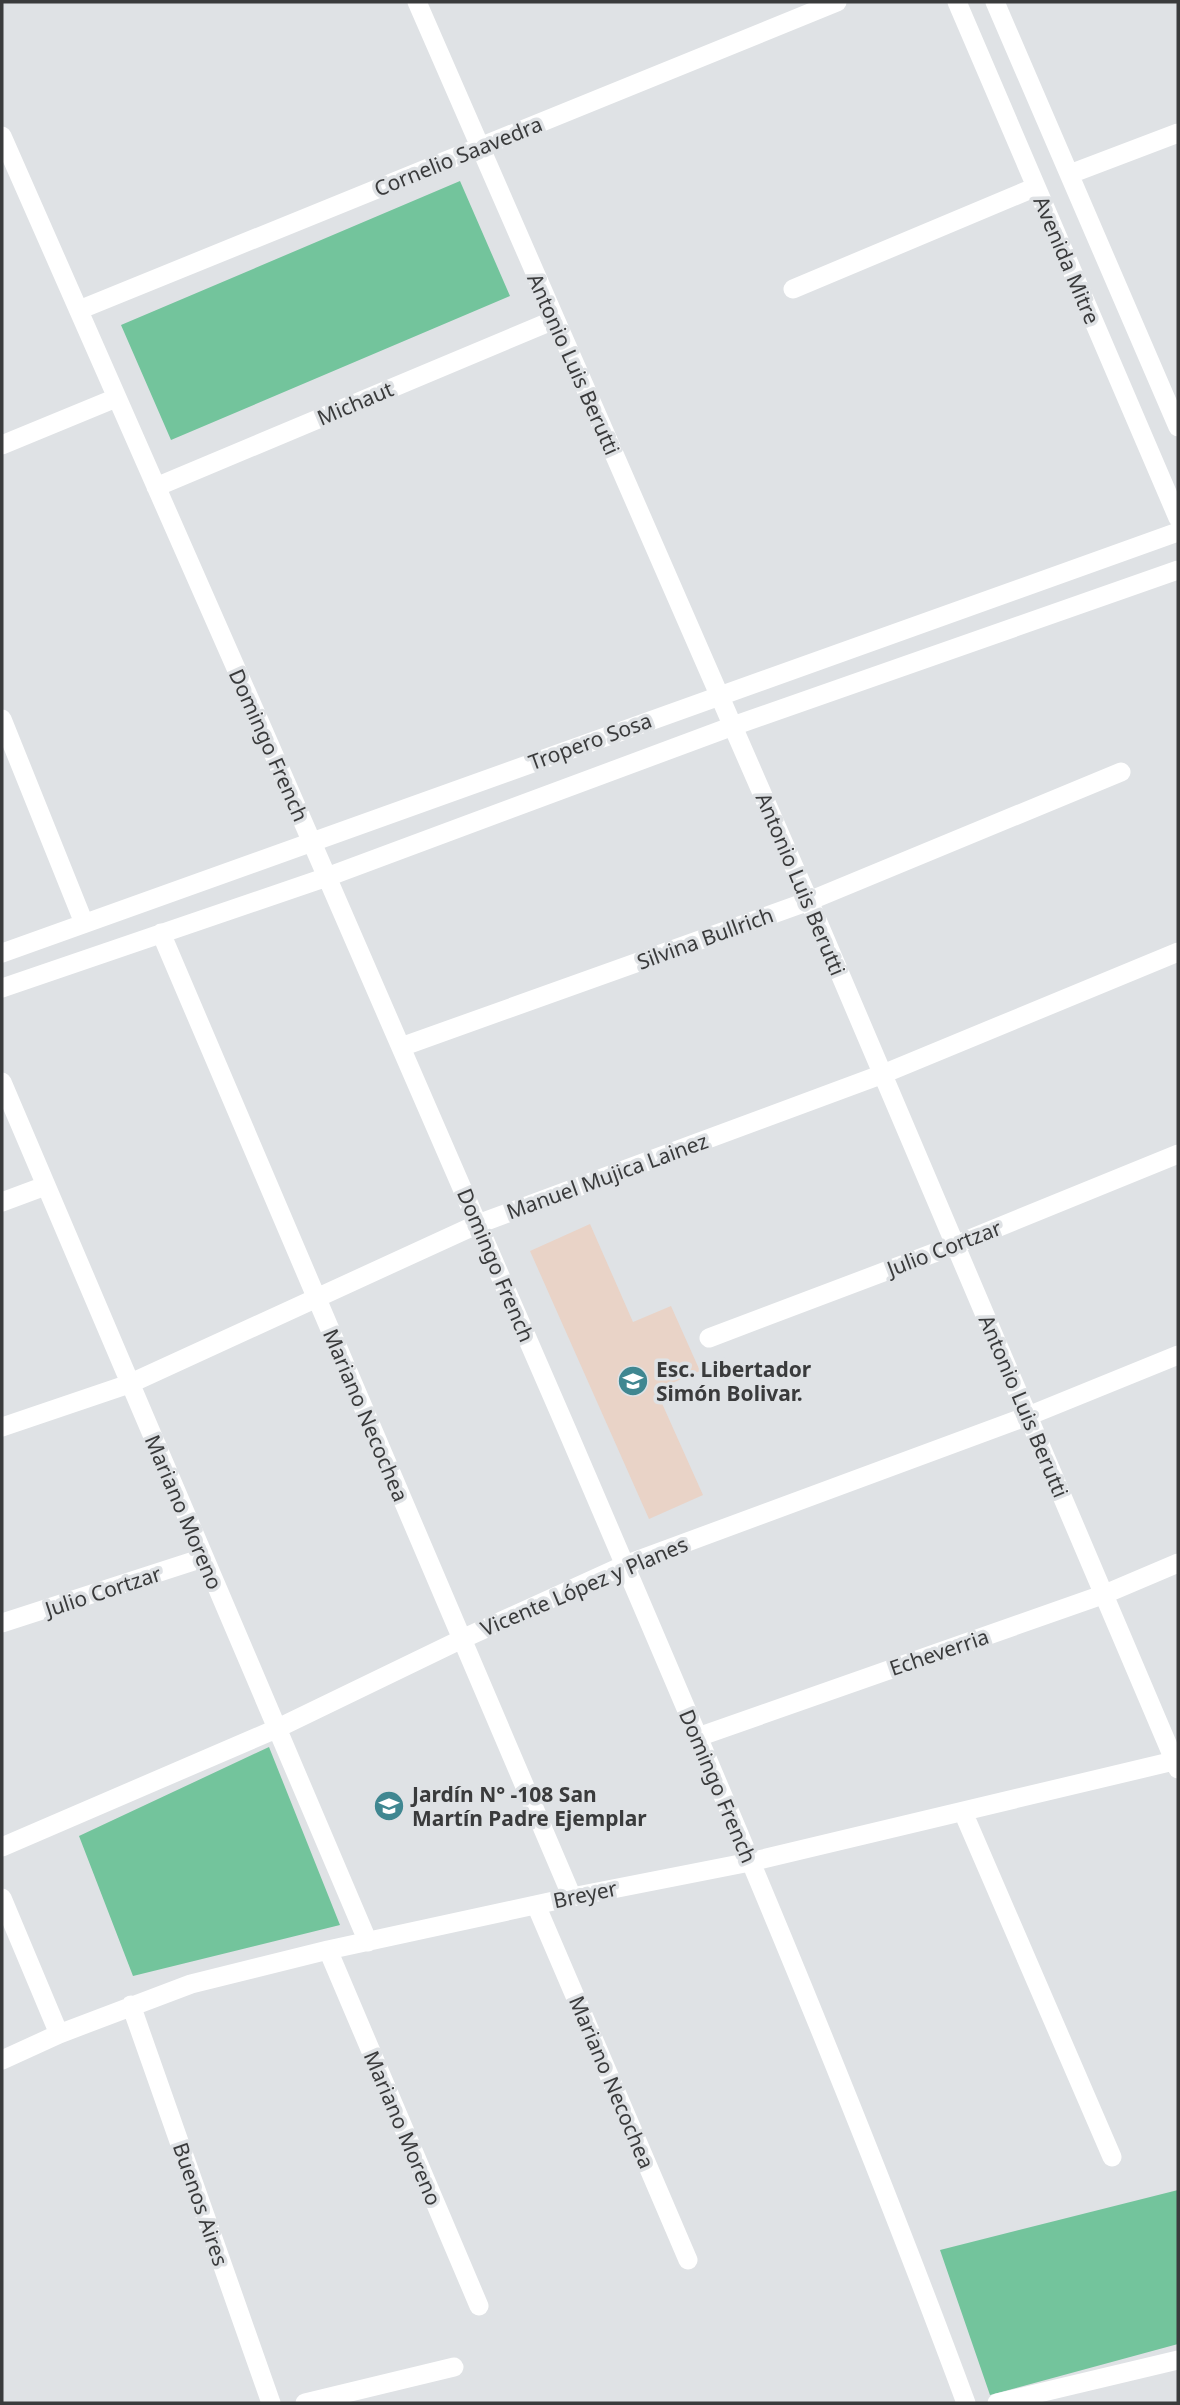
<svg xmlns="http://www.w3.org/2000/svg" width="1180" height="2405" viewBox="0 0 1180 2405" font-family="'Noto Sans',sans-serif">
<style>
.education{fill:#e9d3c7}
.green{fill:#73c49c}
.lines{fill:none;stroke-linecap:round;stroke-linejoin:round}
.minor{stroke:#fff;stroke-width:19}
.labels{text-anchor:middle;dominant-baseline:central;stroke-width:7;stroke-linejoin:round;paint-order:stroke}
.street-label{font-size:21px;fill:#3a3b3c;stroke:#dfe2e5}
.poi-label{font-size:21px;font-weight:bold;fill:#3a3b3c;stroke:#dfe2e5;text-anchor:start}
</style>
<rect width="100%" height="100%" fill="#dfe2e5"/>
<!-- education -->
<path class="education" d="M590 1224 633 1322 671 1306 700 1371 656 1390 703 1495 649 1519 530 1251Z"/>
<!-- green -->
<path class="green" d="M460 181 510 296 171 440 121 325Z
M269 1747 340 1925 133 1976 79 1836Z
M1178 2190V2344L990 2395 940 2250Z"/>
<g class="lines">
<!-- minor -->
<path class="minor" d="M417 2 809 901 1178 1769
M957 2 1178 518
M995 2 1178 427
M2 136C192 567 381 997 567 1430 705 1752 844 2074 966 2403
M1070 174 1178 133
M793 289 1036 187
M79 310 837 2
M2 445 116 398
M156 487 554 320
M2 719 84 923
M161 933 572 1897
M2 953 1178 532
M2 988 327 877 733 726 1178 570
M401 1047 809 901 1121 772
M2 1082 368 1942
M2 1202 45 1186
M709 1338 955 1245 1178 1154
M2 1427 129 1384 478 1224 883 1074 1178 952
M2 1623 203 1558
M698 1737 1105 1594 1178 1563
M963 1812 1112 2157
M2 1847 276 1729 462 1639 625 1565 1028 1416 1178 1355
M2 1898 59 2034
M536 1905 688 2260
M328 1950 479 2306
M131 2005 271 2403
M2 2060 59 2034 191 1984 328 1950 572 1897 750 1862 1178 1760
M305 2403 454 2367
M997 2403 1178 2360"/>
</g>
<!-- icons -->
<defs>
<g id="school-disc" transform="scale(1.575)"><circle r="9.5" fill="#408791" stroke="#dfe2e5"/><path d="M0-5L7-2L0 1L-7-2ZM-4 1L0 2.5L4 1V4Q0 6-4 4Z" fill="#fff"/></g>
</defs>
<g fill-rule="evenodd">
<use href="#school-disc" x="633" y="1381"/>
<use href="#school-disc" x="389" y="1806"/>
</g>
<g class="labels">
<!-- street labels -->
<g class="street-label">
<text transform="translate(458 156) rotate(-22)">Cornelio Saavedra</text>
<text transform="translate(1067 260) rotate(67)">Avenida Mitre</text>
<text transform="translate(574 364) rotate(66)">Antonio Luis Berutti</text>
<text transform="translate(355 403) rotate(-23)">Michaut</text>
<text transform="translate(590 741) rotate(-20)">Tropero Sosa</text>
<text transform="translate(269 745) rotate(66)">Domingo French</text>
<text transform="translate(801 884) rotate(67)">Antonio Luis Berutti</text>
<text transform="translate(705 938) rotate(-20)">Silvina Bullrich</text>
<text transform="translate(607 1176) rotate(-20)">Manuel Mujica Lainez</text>
<text transform="translate(944 1248) rotate(-21)">Julio Cortzar</text>
<text transform="translate(496 1265) rotate(67)">Domingo French</text>
<text transform="translate(1024 1406) rotate(67)">Antonio Luis Berutti</text>
<text transform="translate(366 1415) rotate(67)">Mariano Necochea</text>
<text transform="translate(184 1512) rotate(67)">Mariano Moreno</text>
<text transform="translate(584 1586) rotate(-23)">Vicente López y Planes</text>
<text transform="translate(103 1591) rotate(-18)">Julio Cortzar</text>
<text transform="translate(939 1652) rotate(-19)">Echeverria</text>
<text transform="translate(718 1786) rotate(67)">Domingo French</text>
<text transform="translate(585 1894) rotate(-12)">Breyer</text>
<text transform="translate(612 2082) rotate(67)">Mariano Necochea</text>
<text transform="translate(403 2128) rotate(67)">Mariano Moreno</text>
<text transform="translate(201 2204) rotate(71)">Buenos Aires</text>
</g>
<!-- poi labels -->
<g class="poi-label">
<text x="656" y="1369">Esc. Libertador<tspan x="656" dy="24">Simón Bolivar.</tspan></text>
<text x="412" y="1794">Jardín N° -108 San<tspan x="412" dy="24">Martín Padre Ejemplar</tspan></text>
</g>
</g>
<!-- border -->
<rect width="1180" height="2405" fill="none" stroke="#3a3b3c" stroke-width="7"/>
</svg>
